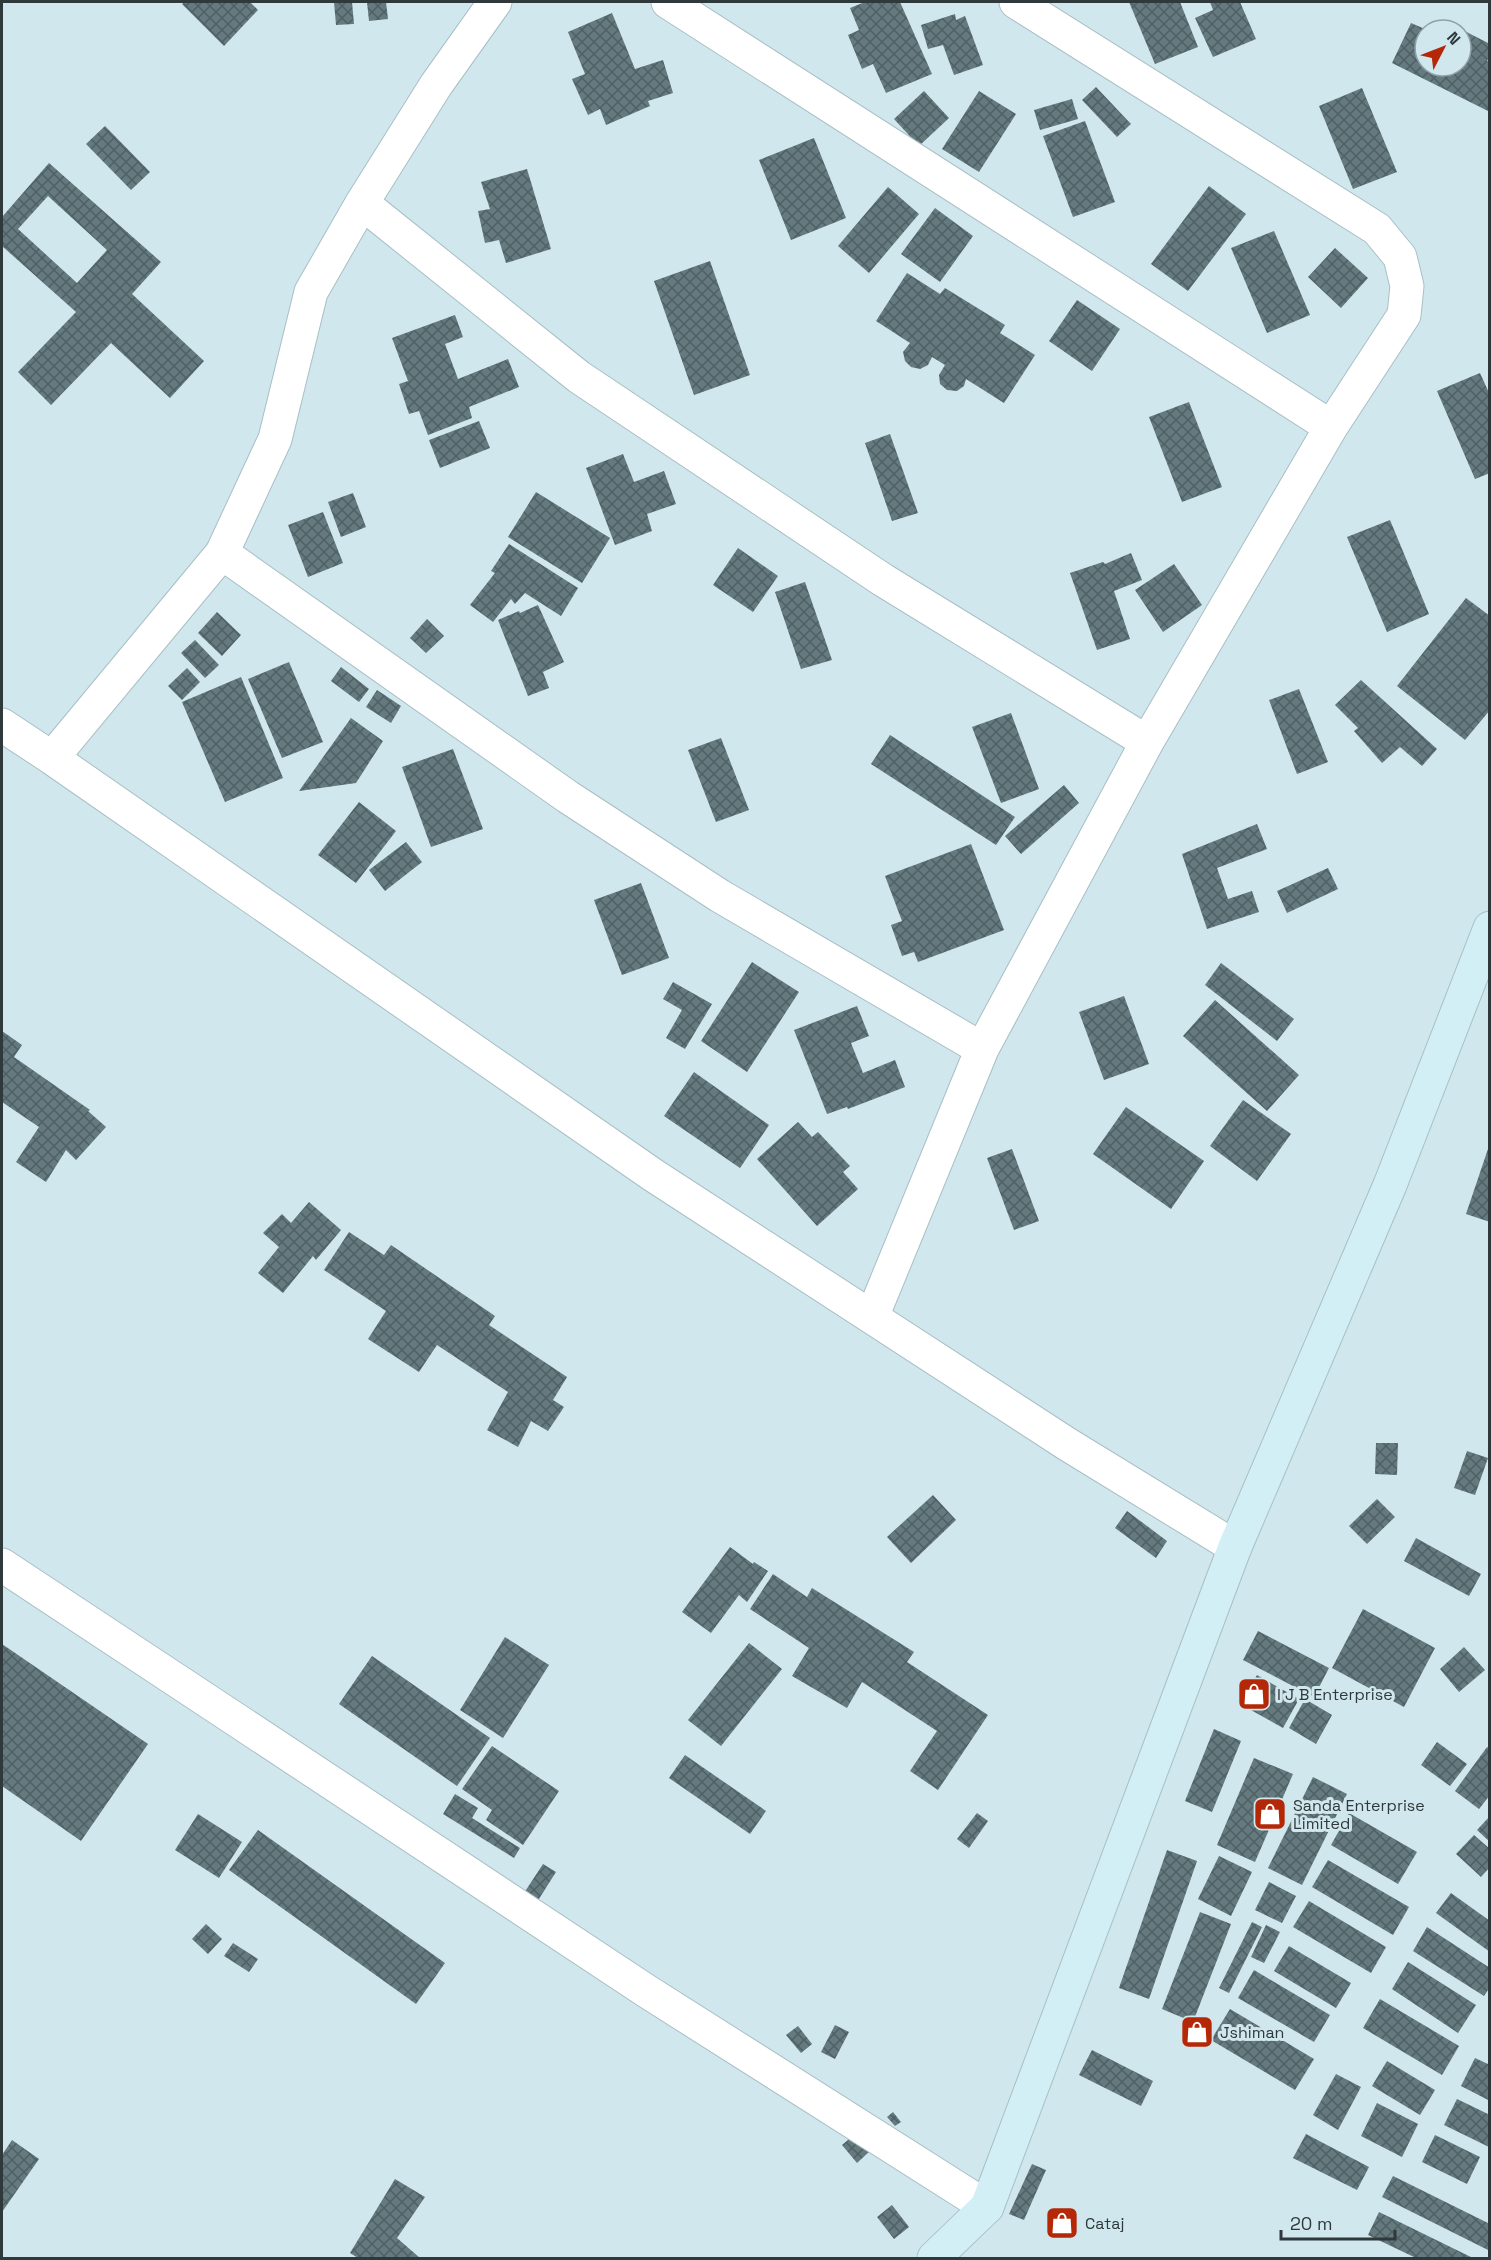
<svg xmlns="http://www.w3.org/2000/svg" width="1491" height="2260" viewBox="0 0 1491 2260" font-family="'Space Grotesk',sans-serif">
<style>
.building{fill:url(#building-cross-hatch);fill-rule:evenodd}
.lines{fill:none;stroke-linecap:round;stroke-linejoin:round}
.street-casing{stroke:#a8bfc5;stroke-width:35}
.secondary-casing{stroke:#a8bfc5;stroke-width:35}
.street{stroke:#fff;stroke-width:33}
.secondary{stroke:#d2eff5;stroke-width:33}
.labels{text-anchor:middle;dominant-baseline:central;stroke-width:6;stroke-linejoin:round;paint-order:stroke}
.poi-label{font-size:16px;fill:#2f393b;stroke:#cfe7ed;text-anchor:start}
</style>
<defs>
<pattern id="building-cross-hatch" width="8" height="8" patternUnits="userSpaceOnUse" patternTransform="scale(1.5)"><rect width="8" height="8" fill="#647a7f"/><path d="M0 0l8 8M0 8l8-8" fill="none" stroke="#4e6064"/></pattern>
</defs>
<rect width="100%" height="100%" fill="#cfe7ed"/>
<!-- building -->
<path class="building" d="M185 2H250L258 10 224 46 182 4Z
M334 2H352L354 24 336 25Z
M367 2H386L388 19 369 21Z
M865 2H900L932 74 886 93 873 64 862 69 848 35 859 30 850 8Z
M1129 2H1180L1198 47 1155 64Z
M1210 2H1240L1256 39 1213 57 1195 18 1213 10Z
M612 13 635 69 663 60 673 93 648 101 650 106 606 125 600 109 588 115 572 79 585 74 568 32Z
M955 14 956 20 965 16 983 65 954 75 943 45 928 49 921 25Z
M1443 20 1490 44V55L1487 61 1490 62V112L1392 63 1411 23 1425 29V66H1461V30H1437Z
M1096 87 1131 124 1117 137 1082 100Z
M1362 88 1397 172 1353 189 1319 106Z
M924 91 949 118 919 146 894 119Z
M979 91 1016 114 979 172 942 149Z
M1072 99 1078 119 1040 130 1034 110Z
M1085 121 1115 202 1073 217 1043 136Z
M105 126 150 172 131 190 86 144Z
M814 138 846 218 791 240 759 160Z
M49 163 161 262 132 294 204 361 170 398 111 343 51 405 18 372 76 312 2 246V217ZM48 196 107 250 77 283 18 229Z
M527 169 551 249 506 263 499 240 485 243 478 211 490 209 481 182Z
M1209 186 1246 214 1188 291 1151 264Z
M888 187 919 214 869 273 838 246Z
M935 208 973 236 940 282 901 254Z
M1274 231 1310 315 1267 333 1231 248Z
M1335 248 1368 278 1341 308 1308 277Z
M710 261 750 375 694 395 654 281Z
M907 273 940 294 945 288 1005 325 1000 333 1035 355 1004 403 966 379 964 386 957 391 947 390 940 384 939 375 945 365 932 357 928 365 920 369 911 367 905 361 903 352 910 343 876 321Z
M1077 300 1120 329 1092 371 1049 341Z
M455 315 463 337 445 344 458 379 508 359 519 387 469 407 472 418 428 435 419 411 409 414 399 384 408 381 392 338Z
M1480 373 1490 395V473L1475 479 1437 391Z
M1189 402 1222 487 1182 502 1149 417Z
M479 421 490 448 440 468 429 440Z
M890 434 918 513 892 521 865 443Z
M623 454 634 482 664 471 676 504 647 514 652 531 615 545 586 468Z
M536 492 610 538 582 583 508 537Z
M353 493 366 527 341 537 328 502Z
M323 512 343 563 308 577 288 525Z
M1390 520 1429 614 1387 632 1347 537Z
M509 544 578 588 561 616 525 593 515 604 511 599 493 622 470 605 495 573 491 571Z
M738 548 778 576 753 612 713 585Z
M1131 553 1142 580 1114 591 1130 639 1097 650 1070 573 1103 562 1105 564Z
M1174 564 1202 605 1163 632 1135 590Z
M805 582 832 660 801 669 775 592Z
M1466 598 1490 616V710L1465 740 1397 686Z
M538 605 564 662 543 672 549 688 528 696 498 620 519 611 520 613Z
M217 612 241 635 222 656 198 633Z
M427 619 444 636 426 653 410 638Z
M195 640 219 665 205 678 181 653Z
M289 662 323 742 282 758 248 679Z
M341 667 369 689 359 702 331 681Z
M187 668 200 682 182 700 168 686Z
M241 677 283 778 225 802 182 702Z
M1361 680 1437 749 1422 766 1400 747 1382 763 1354 731 1358 728 1335 705Z
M1299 689 1328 762 1297 774 1269 700Z
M377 690 401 706 391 723 366 707Z
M1011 713 1039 789 1001 803 972 727Z
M351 718 383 741 356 783 299 791Z
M890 735 1015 817 996 845 871 764Z
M721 738 749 810 716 822 688 750Z
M453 749 483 829 431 847 402 767Z
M1064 785 1079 803 1021 854 1005 836Z
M359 802 396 831 356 883 318 855Z
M1257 824 1267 849 1217 868 1228 899 1252 891 1259 912 1207 929 1182 854Z
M406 842 422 862 385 891 369 870Z
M971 844 1004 930 918 962 914 952 902 956 891 925 902 921 885 876Z
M1328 868 1338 889 1287 913 1277 891Z
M641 883 669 958 622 975 594 900Z
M752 962 799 992 747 1072 701 1041Z
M1221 963 1294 1019 1277 1041 1205 985Z
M673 982 712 1004 685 1049 666 1038 682 1010 663 999Z
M1124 996 1149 1064 1104 1080 1079 1012Z
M1215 1000 1299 1075 1267 1111 1183 1036Z
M857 1006 869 1036 851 1043 863 1073 895 1060 905 1087 848 1109 847 1107 827 1114 794 1030Z
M2 1031 22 1045 14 1057 90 1110 88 1111 106 1127 76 1160 66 1150 46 1182 16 1162 39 1127 2 1102Z
M694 1072 769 1125 740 1168 664 1116Z
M1243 1100 1291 1134 1257 1181 1210 1146Z
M1126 1107 1204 1161 1171 1209 1093 1154Z
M798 1122 812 1137 818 1132 850 1166 843 1172 858 1189 817 1226 757 1159Z
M1490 1143V1222L1466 1214Z
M1012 1149 1039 1221 1014 1230 987 1158Z
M309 1202 341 1230 316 1260 313 1256 283 1293 258 1273 279 1247 263 1233 282 1214 291 1223Z
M349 1232 384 1255 391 1245 495 1316 489 1325 567 1377 553 1400 564 1407 548 1431 531 1421 518 1447 487 1430 508 1392 437 1345 419 1372 368 1339 386 1311 324 1270Z
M1376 1443H1398L1397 1475 1375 1474Z
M1467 1451 1488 1458 1475 1495 1454 1488Z
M933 1495 956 1520 911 1563 887 1537Z
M1377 1499 1395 1517 1367 1544 1349 1526Z
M1127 1511 1167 1541 1156 1558 1115 1528Z
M1416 1538 1481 1574 1469 1596 1404 1561Z
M730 1547 753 1564 754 1562 768 1571 747 1602 739 1595 711 1633 682 1612Z
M773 1574 807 1597 812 1588 914 1652 907 1662 988 1715 938 1790 910 1771 937 1731 862 1682 847 1708 792 1676 809 1648 750 1609Z
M1363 1609 1435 1648 1404 1707 1332 1668Z
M1258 1631 1329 1668 1314 1697 1243 1660Z
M505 1637 549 1665 503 1738 460 1710Z
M749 1643 782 1669 721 1746 688 1720Z
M2 1644 148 1744 81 1841 2 1786Z
M1464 1647 1485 1670 1459 1692 1440 1669Z
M372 1656 490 1738 457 1786 339 1704Z
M1257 1675 1299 1699 1283 1728 1240 1704Z
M1305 1699 1332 1715 1316 1744 1289 1728Z
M1214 1729 1241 1741 1212 1812 1185 1801Z
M1437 1742 1467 1764 1450 1786 1421 1765Z
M492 1746 559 1791 523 1845 486 1820 492 1810 462 1789Z
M1487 1747 1490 1749V1795L1479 1809 1455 1791Z
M685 1755 766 1811 750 1834 669 1778Z
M1254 1758 1293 1774 1255 1862 1217 1845Z
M1313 1777 1347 1794 1302 1885 1268 1868Z
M455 1794 478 1808 472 1818 520 1848 514 1858 443 1814Z
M977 1813 988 1821 969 1848 957 1839Z
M1349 1813 1417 1852 1398 1884 1331 1845Z
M198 1814 242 1842 219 1878 175 1850Z
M1490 1816V1842L1477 1830Z
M258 1830 445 1963 416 2004 229 1870Z
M1474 1835 1490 1849V1867L1481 1877 1456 1854Z
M1167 1850 1197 1861 1149 1999 1119 1988Z
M1219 1856 1252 1872 1231 1916 1198 1899Z
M1328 1860 1409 1907 1393 1935 1312 1887Z
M543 1864 556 1872 537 1902 524 1893Z
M1269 1882 1296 1896 1282 1923 1255 1910Z
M1451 1893 1490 1921V1952L1436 1913Z
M1309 1901 1386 1947 1371 1973 1293 1927Z
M1200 1912 1231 1924 1193 2022 1162 2009Z
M1252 1922 1262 1927 1229 1993 1219 1988Z
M206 1924 222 1939 208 1954 192 1939Z
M1266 1925 1280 1932 1264 1963 1251 1957Z
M1427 1927 1490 1968V1987L1484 1996 1413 1951Z
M233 1943 258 1959 249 1972 224 1956Z
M1289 1946 1351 1983 1336 2008 1274 1971Z
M1408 1962 1476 2005 1458 2033 1392 1989Z
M1254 1970 1330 2015 1314 2042 1238 1998Z
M1380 1999 1459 2046 1442 2075 1363 2028Z
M1230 2009 1314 2059 1295 2090 1211 2040Z
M835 2025 849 2032 835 2059 821 2052Z
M798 2026 812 2044 801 2053 786 2035Z
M1092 2050 1153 2081 1141 2106 1079 2075Z
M1475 2058 1490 2065V2101L1461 2086Z
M1387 2061 1435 2090 1420 2115 1372 2086Z
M1336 2074 1361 2087 1338 2130 1313 2115Z
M1457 2099 1490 2115 1489 2147 1444 2125Z
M1377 2103 1418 2124 1402 2157 1361 2136Z
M893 2112 901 2122 895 2126 887 2117Z
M855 2134 870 2151 857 2163 842 2145Z
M1306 2134 1369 2167 1357 2190 1293 2158Z
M1435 2135 1480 2157 1467 2184 1422 2162Z
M12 2140 39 2159 2 2212V2155Z
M1032 2164 1046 2170 1024 2220 1009 2214Z
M1393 2176 1490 2224 1488 2250 1382 2197Z
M395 2179 425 2197 397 2238 420 2258H358L350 2253Z
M892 2205 909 2227 894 2239 877 2217Z
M1379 2212 1473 2258H1416L1368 2235Z"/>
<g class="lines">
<!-- street casing -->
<g class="street-casing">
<path id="street" d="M668 2 1331 427
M362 203 579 377 883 580 1147 742
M222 553 568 797 720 896 982 1049
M2 725 52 758 653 1175 1067 1444 1235 1547
M52 758 222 553 275 439 311 292 362 203 436 85 495 2
M872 1317 982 1049 1147 742 1331 427 1404 315 1407 286 1400 257 1377 229 1016 2
M2 1565 648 1992 987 2207"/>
</g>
<!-- secondary casing -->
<g class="secondary-casing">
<path id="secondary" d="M934 2258 987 2207 1235 1547 1390 1185 1490 928"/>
</g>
<!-- street -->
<use href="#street" class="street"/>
<!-- secondary -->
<use href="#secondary" class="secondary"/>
</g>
<!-- icons -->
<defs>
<g id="shop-square" transform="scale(1.725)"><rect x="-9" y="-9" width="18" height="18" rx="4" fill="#b42807" stroke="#cfe7ed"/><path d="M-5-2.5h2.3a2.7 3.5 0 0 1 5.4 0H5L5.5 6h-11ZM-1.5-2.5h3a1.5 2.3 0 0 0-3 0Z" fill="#fff"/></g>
</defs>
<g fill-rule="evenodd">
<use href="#shop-square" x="1254" y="1694"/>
<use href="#shop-square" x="1270" y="1814"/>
<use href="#shop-square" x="1197" y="2032"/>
<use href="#shop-square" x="1062" y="2223"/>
</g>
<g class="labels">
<!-- poi labels -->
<g class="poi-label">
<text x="1277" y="1694">I J B Enterprise</text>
<text x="1293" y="1805">Sanda Enterprise<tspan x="1293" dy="18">Limited</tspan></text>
<text x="1220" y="2032">Jshiman</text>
<text x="1085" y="2223">Cataj</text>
</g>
</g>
<!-- border -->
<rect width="1491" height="2260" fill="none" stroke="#2f393b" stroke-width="6"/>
<!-- north arrow -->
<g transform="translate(1443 48) rotate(48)"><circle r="28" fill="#cfe7ed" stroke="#8fa1a6" stroke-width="1.5"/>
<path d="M0-4.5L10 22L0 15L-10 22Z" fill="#b42807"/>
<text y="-9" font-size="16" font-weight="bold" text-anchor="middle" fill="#2f393b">N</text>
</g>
<!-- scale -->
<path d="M1281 2230v9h114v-9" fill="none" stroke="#2f393b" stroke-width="3"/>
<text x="1290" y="2230" font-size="18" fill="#2f393b" stroke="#cfe7ed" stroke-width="4.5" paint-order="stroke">20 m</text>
</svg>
